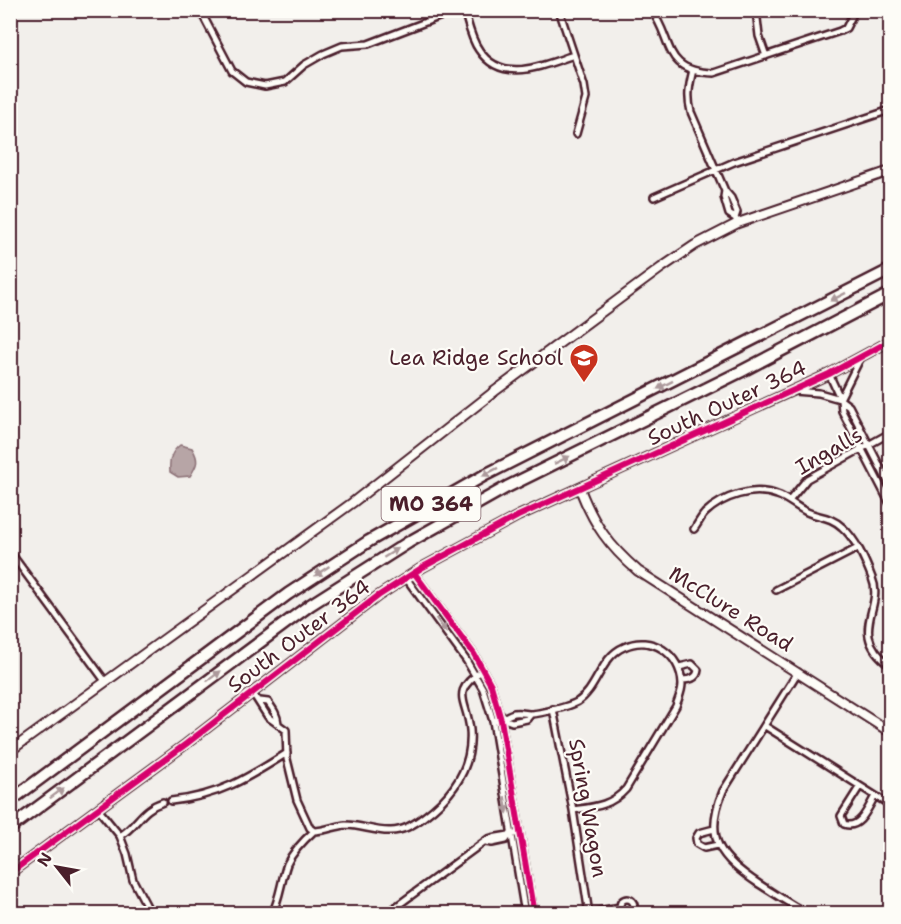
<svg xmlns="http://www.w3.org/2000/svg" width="901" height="924" viewBox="0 0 901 924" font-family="'Shantell Sans',sans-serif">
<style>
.water{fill:#b7a5a6;stroke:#8b6f75;stroke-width:1.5}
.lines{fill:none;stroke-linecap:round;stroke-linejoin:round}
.street-casing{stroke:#4a1f2b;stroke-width:10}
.secondary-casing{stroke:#4a1f2b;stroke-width:12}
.highway-casing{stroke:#4a1f2b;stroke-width:15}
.street{stroke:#fdfcf7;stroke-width:5}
.secondary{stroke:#fdfcf7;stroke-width:8}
.highway{stroke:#fdfcf7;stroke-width:10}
.cycleway-casing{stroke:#fdfcf7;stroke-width:10}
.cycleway{stroke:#d6006c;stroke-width:6}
.oneway{fill:#ac999b}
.labels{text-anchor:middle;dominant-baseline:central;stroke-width:4.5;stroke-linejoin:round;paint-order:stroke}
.shield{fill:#fdfcf7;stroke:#806168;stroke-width:1.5}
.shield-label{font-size:20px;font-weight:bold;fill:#4a1f2b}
.poi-label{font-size:21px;fill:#4a1f2b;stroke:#fdfcf7;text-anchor:end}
.street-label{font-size:21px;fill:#4a1f2b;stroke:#fdfcf7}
</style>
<rect width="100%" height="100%" fill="#f2efeb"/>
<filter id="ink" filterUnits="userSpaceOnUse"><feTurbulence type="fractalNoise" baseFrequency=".0167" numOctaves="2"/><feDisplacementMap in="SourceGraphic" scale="12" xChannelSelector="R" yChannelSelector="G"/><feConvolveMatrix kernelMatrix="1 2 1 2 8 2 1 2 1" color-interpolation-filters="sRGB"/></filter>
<g filter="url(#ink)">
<!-- water -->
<path class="water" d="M180 445 192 448C199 460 198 464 190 476L178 477 170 472C169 460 171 452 180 445Z"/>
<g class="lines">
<!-- street casing -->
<g class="street-casing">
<path id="street" d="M200 10 232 71 246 82 265 86 285 82 304 65 323 54 342 46 368 44 457 10
M464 10C468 23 471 39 479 50 502 85 543 65 574 55
M559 10 584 85 586 98 576 134
M651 10C674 39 661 72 714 73L840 31 846 28 855 10
M756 10 759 36 766 56
M693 70C689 86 687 97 691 112L725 191 731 198 737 212 735 218 738 223
M725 191 724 197 729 214 735 218
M654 197 734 162 890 110
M829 374 841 400 842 411 890 504
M794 391 819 393 840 399 861 357
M841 400 849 406 890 486
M789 501 807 479 890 433
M694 529C698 524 701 517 705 513 723 496 753 486 777 495 787 498 795 506 805 511 818 518 829 515 842 527 856 539 865 560 872 578 885 608 846 632 890 665
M10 552 105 681
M415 574 474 654 491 685 501 720 534 914
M406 578 466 660 483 689 493 721 525 914
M776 590 858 548
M679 667 692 664 698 670C697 679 689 680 682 680
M798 672 723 791C703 838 720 858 759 884 775 894 791 905 808 914
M252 692 268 717 286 730 287 759 297 800 310 828 314 831C325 831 335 826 346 825 361 825 376 832 391 831 404 831 415 824 425 816 453 795 473 767 470 730 467 699 449 693 483 670
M260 701 268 702C273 709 277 714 278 723
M553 709 573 810 589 914
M504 719 512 722 527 719 531 714
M493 721C501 720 507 715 514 713 521 712 526 714 532 714 542 713 568 707 577 702 598 689 600 657 624 647 651 634 681 654 682 684 682 692 678 699 676 706L626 789C611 806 594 807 573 810
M765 726 890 805
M860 786 841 816 844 824C860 830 868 808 875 796
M171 801C219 796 248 778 287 753
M98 809 120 836 127 854 133 880 151 914
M714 829 699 833 696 838 697 844 704 848 718 845
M120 836C138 825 141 809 163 802
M486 842 492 843 506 840 509 836
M620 906a7 7 0 1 1 14 0a7 7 0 1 1-14 0Z
M589 913 620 907
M272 914C280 898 281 881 287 864 293 851 304 840 314 831
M386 914 488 839C499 836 509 835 520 833"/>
</g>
<!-- secondary casing -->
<g class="secondary-casing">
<path id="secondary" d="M580 489C594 525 609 546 638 571L890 732
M10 751 352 503 495 391 661 268 695 245 738 223 890 171
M10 873 186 744 378 596 423 567 518 516 829 374 890 341"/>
</g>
<!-- highway casing -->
<g class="highway-casing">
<path id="highway" d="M10 801 288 594 369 541 485 475 890 270
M10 828 310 605 409 542 507 487 742 371 890 294"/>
</g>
<!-- street -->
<use href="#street" class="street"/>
<!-- secondary -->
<use href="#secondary" class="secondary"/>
<!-- highway -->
<use href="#highway" class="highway"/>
<!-- cycleway casing -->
<g class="cycleway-casing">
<path id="cycleway" d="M415 574 474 654 491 685 501 720 534 914
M10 873 186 744 378 596 423 567 518 516 829 374 890 341"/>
</g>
<!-- cycleway -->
<use href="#cycleway" class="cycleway"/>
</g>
<!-- one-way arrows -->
<defs><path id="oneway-solid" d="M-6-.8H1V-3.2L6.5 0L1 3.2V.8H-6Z" transform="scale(1.5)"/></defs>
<g class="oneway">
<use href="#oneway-solid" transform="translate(838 297) rotate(153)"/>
<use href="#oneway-solid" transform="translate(665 385) rotate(153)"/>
<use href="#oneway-solid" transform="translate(562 460) rotate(-26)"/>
<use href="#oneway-solid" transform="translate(490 472) rotate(153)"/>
<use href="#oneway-solid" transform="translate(391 553) rotate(-32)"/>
<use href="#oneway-solid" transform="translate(322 571) rotate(146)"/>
<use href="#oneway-solid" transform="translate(441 625) rotate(54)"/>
<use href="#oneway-solid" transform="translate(214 676) rotate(-37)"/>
<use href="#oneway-solid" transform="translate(57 793) rotate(-37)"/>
<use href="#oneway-solid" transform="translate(506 805) rotate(81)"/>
</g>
</g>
<!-- icons -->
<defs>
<g id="school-pin" transform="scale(1.5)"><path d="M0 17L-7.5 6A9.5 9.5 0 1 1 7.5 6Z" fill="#c8321e" stroke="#fdfcf7"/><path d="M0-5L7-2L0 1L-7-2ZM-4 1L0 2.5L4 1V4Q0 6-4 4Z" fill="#fff"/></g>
</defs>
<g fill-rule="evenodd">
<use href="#school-pin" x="584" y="358"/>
</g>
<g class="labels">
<!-- shield labels -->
<rect class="shield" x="381.5" y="487" width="99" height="34" rx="4.5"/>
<g class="shield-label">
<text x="431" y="504">MO 364</text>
</g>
<!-- poi labels -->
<g class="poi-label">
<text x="563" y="358">Lea Ridge School</text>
</g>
<!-- street labels -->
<g class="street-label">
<text transform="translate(727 403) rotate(-25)">South Outer 364</text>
<text transform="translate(829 451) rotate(-30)">Ingalls</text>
<text transform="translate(731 609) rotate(32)">McClure Road</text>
<text transform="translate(299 636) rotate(-37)">South Outer 364</text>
<text transform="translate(588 808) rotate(80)">Spring Wagon</text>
</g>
</g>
<!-- margin -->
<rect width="901" height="924" fill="none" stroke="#fdfcf7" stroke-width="36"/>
<rect x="18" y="18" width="865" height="888" fill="none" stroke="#4a1f2b" stroke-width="2" filter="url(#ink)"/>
<!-- north arrow -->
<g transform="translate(57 867) rotate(301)" stroke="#fdfcf7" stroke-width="4.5" paint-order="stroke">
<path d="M0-4.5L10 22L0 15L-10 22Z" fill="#4a1f2b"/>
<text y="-9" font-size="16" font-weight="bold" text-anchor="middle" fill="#4a1f2b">N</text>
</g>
</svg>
